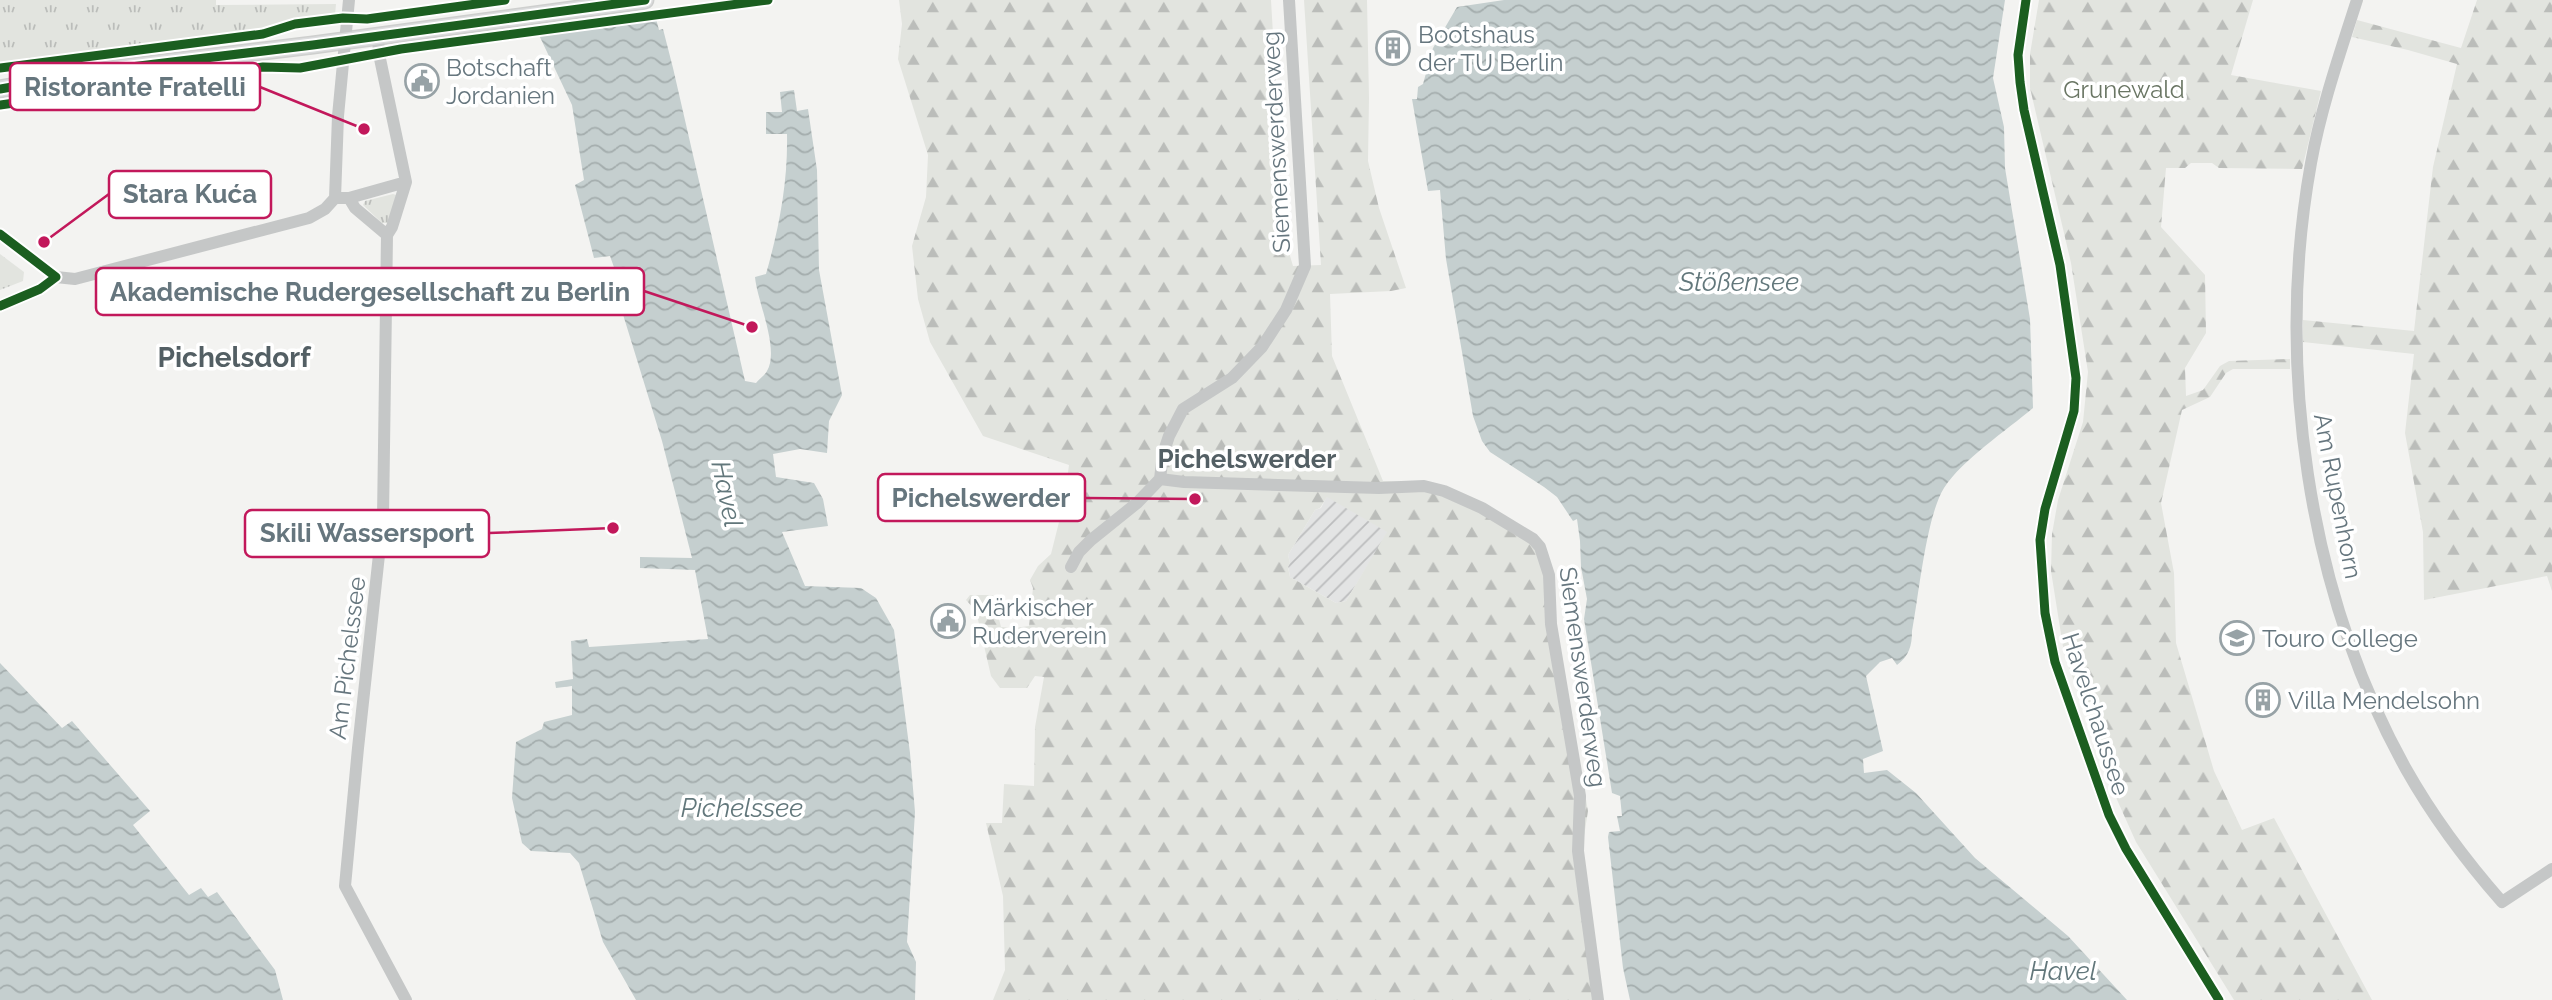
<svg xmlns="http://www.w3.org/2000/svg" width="2552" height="1000" viewBox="0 0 2552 1000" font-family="Raleway,sans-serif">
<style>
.industrial{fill:url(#industrial-furrows)}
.grass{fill:url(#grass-tufts)}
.forest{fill:url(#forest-firs);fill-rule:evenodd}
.water{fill:url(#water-waves)}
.pier{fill:#f3f3f1}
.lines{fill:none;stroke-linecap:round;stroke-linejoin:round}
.major-casing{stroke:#cecfce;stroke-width:19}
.minor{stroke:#c5c7c7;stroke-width:12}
.major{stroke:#dbdcdd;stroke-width:16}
.cycleway-casing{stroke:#fff;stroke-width:13}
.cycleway{stroke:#1b5e20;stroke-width:9}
.labels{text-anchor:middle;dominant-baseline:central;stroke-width:7;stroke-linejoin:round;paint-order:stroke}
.poi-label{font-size:24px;fill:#66767e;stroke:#fff;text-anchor:start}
.park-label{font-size:24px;fill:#6a7664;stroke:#fff}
.street-label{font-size:24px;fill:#66767e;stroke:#fff}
.water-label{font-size:26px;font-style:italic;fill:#62777b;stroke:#fff}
.neighbourhood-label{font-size:26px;font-weight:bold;fill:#535f64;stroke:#fff}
.quarter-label{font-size:28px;font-weight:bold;fill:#535f64;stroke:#fff}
.leader{fill:none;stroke:#c2185b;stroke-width:2.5}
.callout-dot{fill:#c2185b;stroke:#fff;stroke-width:2.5}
.callout{fill:#fff;stroke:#c2185b;stroke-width:2.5}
.callout-label{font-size:26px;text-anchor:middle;font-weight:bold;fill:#66767e}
</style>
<defs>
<pattern id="industrial-furrows" width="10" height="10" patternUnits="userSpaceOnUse" patternTransform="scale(1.75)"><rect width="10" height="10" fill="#e3e4e4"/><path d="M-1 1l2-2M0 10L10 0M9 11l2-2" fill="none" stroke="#bcbdbe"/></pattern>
<pattern id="grass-tufts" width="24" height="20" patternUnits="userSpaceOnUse" patternTransform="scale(1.75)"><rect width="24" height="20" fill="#e2e4df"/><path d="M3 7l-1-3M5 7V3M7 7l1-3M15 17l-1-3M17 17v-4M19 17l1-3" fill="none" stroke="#bbbdba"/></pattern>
<pattern id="forest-firs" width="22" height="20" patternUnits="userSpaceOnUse" patternTransform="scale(1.75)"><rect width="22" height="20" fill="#e2e4df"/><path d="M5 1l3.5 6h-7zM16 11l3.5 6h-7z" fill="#bbbdba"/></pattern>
<pattern id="water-waves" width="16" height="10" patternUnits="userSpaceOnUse" patternTransform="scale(1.75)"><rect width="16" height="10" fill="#c5cfcf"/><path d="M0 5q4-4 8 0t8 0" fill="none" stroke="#a4adad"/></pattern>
</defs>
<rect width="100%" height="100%" fill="#f3f3f1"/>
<!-- industrial -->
<path class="industrial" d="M1327 496 1388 532 1346 601 1336 603 1290 577 1288 566 1290 563 1288 555 1315 510 1321 508Z"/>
<!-- grass -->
<path class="grass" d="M0 0H216V5L336 4 335 15 292 21 262 30 0 65Z
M393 194 396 195 389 223H382L363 205 365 201Z
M0 254 24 272 23 281 0 290Z"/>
<!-- forest -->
<path class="forest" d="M899 0H1271L1285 239 1293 266 1321 265 1304 0H1367L1369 98 1368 161 1379 208 1406 288 1391 291 1330 294 1332 356 1383 481 1431 482 1541 540 1588 811 1582 849 1603 1000H993L1005 970 1003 896 986 823H1002L1004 784 1034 786 1035 727 1044 677 1035 676 1027 688H1000L991 676 976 611 966 600 970 595H993L1001 627 1013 628 1029 626 1033 588 1030 580 1038 566 1051 554 1064 502 1069 465 983 436 930 342 918 299 912 246 926 197 928 155 898 59 902 24ZM1327 497 1387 532 1346 601 1336 603 1290 577 1288 567 1290 563 1288 555 1315 510 1320 508Z
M2039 0H2253L2231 75 2321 91 2302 169 2219 168 2212 163H2191L2185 168H2166L2161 227 2205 275 2206 333 2185 368 2186 396 2203 390 2220 366 2229 361 2290 359V369H2233L2226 373 2210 397 2182 410 2161 503 2174 573 2176 643 2214 771 2242 830 2274 818 2372 1000H2234L2136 842 2114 793 2064 653 2051 571 2052 534 2058 500 2083 422 2088 372 2071 263 2030 88V54Z
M2477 0H2552V591L2547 576 2424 600 2423 532 2405 433 2414 354 2303 342V320L2414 331 2433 167 2457 64 2408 50 2352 37 2357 20 2461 48Z"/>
<!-- water -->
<path class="water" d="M542 0H651L659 30 663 29 673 68 745 381 756 383C759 379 765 375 767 371 780 349 757 301 755 277L766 274C779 228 788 183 787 134H766V112H782L780 92 794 90 797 111 808 109 817 170 819 270 842 395 829 421 827 453 800 449 773 454 776 477 814 483 823 499 828 526 782 532 805 586 861 588 876 598 894 630 910 753 915 812 907 942 916 962 915 1000H636L603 942 579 863 570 853 531 851 522 843 512 798 516 742 542 729 544 722 572 715V686L556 688 555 682 573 679 571 641 587 639 589 647 708 639 695 570 640 568V557L692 558 662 441 617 295 622 290 610 256 594 258 575 185 584 180 572 105 539 35Z
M1504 0H2005L1993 78 2004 127 2005 168 2030 319 2033 408C2007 430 1962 460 1944 488 1926 517 1919 595 1912 631 1912 646 1909 656 1897 665L1892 658 1880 662 1866 676 1883 751 1863 759 1864 773 1887 770 1916 793 1975 858 2068 936 2127 1000H1630L1623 968 1608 837 1609 832 1620 831 1617 816H1622L1620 796 1612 793 1584 619 1587 599 1581 567 1580 541 1577 519 1573 521 1557 497 1544 487 1490 452 1482 441 1473 416 1446 259 1440 190 1428 191 1412 99H1417L1418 87 1423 84 1433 48 1457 7Z
M0 663 62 728 72 721 150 811 133 825 189 895 201 888 208 897 217 892 275 970 283 1000H0Z"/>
<!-- pier -->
<path class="pier" d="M539 0H655L659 16 536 33Z"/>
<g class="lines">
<!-- major casing -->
<g class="major-casing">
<path id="major" d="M0 89 106 70 313 45 645 0"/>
</g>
<!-- minor -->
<path class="minor" d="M2026 0 2018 55 2020 82 2024 110 2060 265 2076 378 2074 411 2045 509 2040 540 2045 613 2055 662 2109 815 2126 849 2219 1000
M2357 0C2340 53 2321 108 2311 163 2275 363 2307 591 2406 769 2433 817 2466 861 2502 902L2552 869
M378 36 379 54 406 182 392 227 387 235 383 518 358 748 345 886 406 1000
M335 198H349L406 182
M349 198 355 208 387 235
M0 234 56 277 75 279 309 218 325 209 335 198 338 116 349 0
M0 306 40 289 56 277
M1160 479 1184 482 1379 488 1424 486 1444 491 1482 508 1533 539 1540 547 1549 575 1551 624 1580 796 1578 851 1598 1000
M1071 567 1079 552 1091 540 1137 503 1160 479 1163 454 1169 436 1183 409 1232 378 1262 347 1286 310 1305 266 1289 0"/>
<!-- major -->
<use href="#major" class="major"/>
<!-- cycleway casing -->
<g class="cycleway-casing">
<path id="cycleway" d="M2026 0 2018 55 2020 82 2024 110 2060 265 2076 378 2074 411 2045 509 2040 540 2045 613 2055 662 2109 815 2126 849 2219 1000
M0 68 263 34 295 24 343 18 367 19 505 0
M0 89 106 70 313 45 645 0
M0 105 263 67 300 68 401 49 768 0
M0 234 56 277 40 289 0 306"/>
</g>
<!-- cycleway -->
<use href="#cycleway" class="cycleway"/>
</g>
<!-- icons -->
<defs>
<g id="building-ring" transform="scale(1.75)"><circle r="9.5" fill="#fff" stroke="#97a2a6" stroke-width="1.5"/><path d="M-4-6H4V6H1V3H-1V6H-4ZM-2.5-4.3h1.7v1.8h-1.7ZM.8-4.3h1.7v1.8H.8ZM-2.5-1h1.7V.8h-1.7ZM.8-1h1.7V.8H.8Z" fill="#97a2a6"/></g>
<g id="civic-ring" transform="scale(1.75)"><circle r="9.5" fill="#fff" stroke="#97a2a6" stroke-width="1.5"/><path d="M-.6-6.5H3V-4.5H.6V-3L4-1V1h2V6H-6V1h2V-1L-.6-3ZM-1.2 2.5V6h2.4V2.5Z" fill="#97a2a6"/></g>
<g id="university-ring" transform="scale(1.75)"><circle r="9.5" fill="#fff" stroke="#97a2a6" stroke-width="1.5"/><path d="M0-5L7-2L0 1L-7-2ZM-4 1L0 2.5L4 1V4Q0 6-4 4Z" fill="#97a2a6"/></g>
</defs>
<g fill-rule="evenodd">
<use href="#building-ring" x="1393" y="48"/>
<use href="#civic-ring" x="422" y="81"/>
<use href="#civic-ring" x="948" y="621"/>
<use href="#university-ring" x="2237" y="638"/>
<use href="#building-ring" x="2263" y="700"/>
</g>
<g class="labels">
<!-- poi labels -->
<g class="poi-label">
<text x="1418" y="34">Bootshaus<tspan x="1418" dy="28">der TU Berlin</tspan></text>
<text x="446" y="67">Botschaft<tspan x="446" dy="28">Jordanien</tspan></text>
<text x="972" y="607">Märkischer<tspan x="972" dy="28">Ruderverein</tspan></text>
<text x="2262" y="638">Touro College</text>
<text x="2288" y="700">Villa Mendelsohn</text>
</g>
<!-- park labels -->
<g class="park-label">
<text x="2124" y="89">Grunewald</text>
</g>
<!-- street labels -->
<g class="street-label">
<text transform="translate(1276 142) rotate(-93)">Siemenswerderweg</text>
<text transform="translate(2338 496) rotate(79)">Am Rupenhorn</text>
<text transform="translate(347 658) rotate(-83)">Am Pichelssee</text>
<text transform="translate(1583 677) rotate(82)">Siemenswerderweg</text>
<text transform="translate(2096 714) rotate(72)">Havelchaussee</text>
</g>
<!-- water labels -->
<g class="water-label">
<text x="1739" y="282">Stößensee</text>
<text transform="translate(727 494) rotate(78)">Havel</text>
<text x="742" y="808">Pichelssee</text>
<text x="2063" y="971">Havel</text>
</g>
<!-- neighbourhood labels -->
<g class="neighbourhood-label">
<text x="1247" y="459">Pichelswerder</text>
</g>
<!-- quarter labels -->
<g class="quarter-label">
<text x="234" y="357">Pichelsdorf</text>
</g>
</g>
<!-- callouts -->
<path class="leader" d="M364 129L260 87M44 242L109 194M752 327L644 291M1195 499L1085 498M613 528L489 533"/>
<g class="callout-dot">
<circle cx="364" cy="129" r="7"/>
<circle cx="44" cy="242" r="7"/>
<circle cx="752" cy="327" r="7"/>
<circle cx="1195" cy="499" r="7"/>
<circle cx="613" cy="528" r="7"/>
</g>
<g class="callout">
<rect x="10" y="63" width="250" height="47" rx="7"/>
<rect x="109" y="171" width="162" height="47" rx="7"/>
<rect x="96" y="268" width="548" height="47" rx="7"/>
<rect x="878" y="474" width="207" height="47" rx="7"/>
<rect x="245" y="510" width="244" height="47" rx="7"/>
</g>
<g class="callout-label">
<text x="135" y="96">Ristorante Fratelli</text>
<text x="190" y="203">Stara Kuća</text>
<text x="370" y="301">Akademische Rudergesellschaft zu Berlin</text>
<text x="981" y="507">Pichelswerder</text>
<text x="367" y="542">Skili Wassersport</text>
</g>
</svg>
